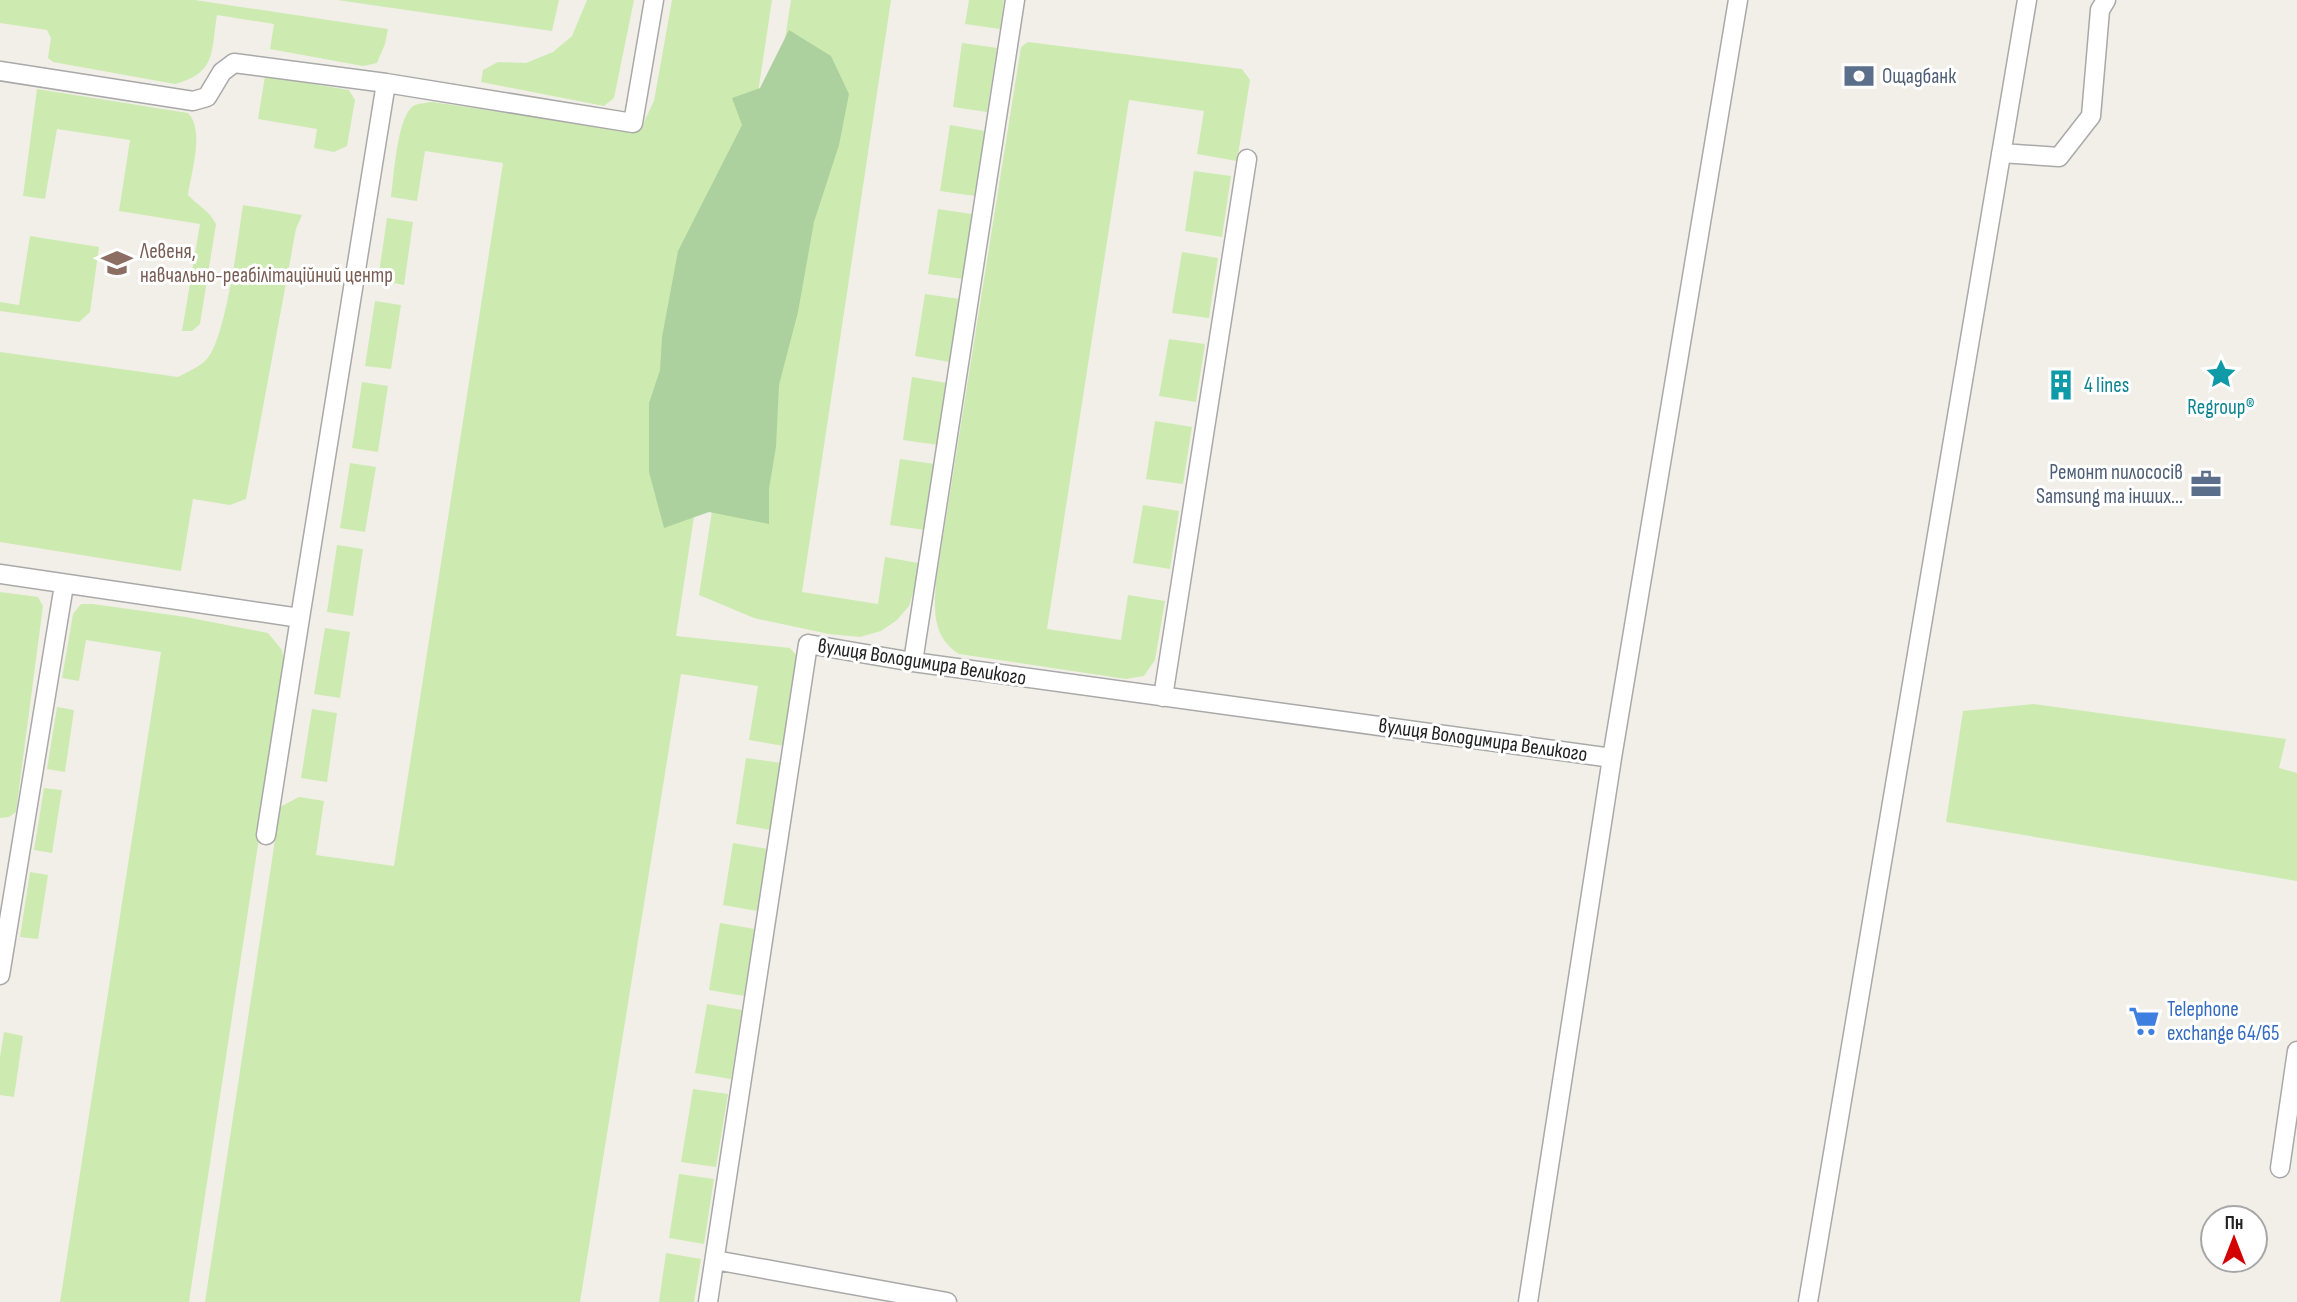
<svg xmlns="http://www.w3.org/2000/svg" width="2297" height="1302" viewBox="0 0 2297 1302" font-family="'Sofia Sans Condensed',sans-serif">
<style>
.grass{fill:#cdebb0}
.forest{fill:#add19e}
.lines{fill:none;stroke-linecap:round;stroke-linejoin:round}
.service-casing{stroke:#a9a9a9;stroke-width:21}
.service{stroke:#fff;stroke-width:18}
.labels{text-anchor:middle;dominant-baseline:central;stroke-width:6;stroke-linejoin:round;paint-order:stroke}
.service-label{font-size:21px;fill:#4e5e75;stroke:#fff;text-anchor:start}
.education-label{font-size:21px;fill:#785e54;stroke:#fff;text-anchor:start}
.culture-label{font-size:21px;fill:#0d838f;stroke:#fff;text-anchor:start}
.street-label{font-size:21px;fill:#222;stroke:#fff}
.shop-label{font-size:21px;fill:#366cbe;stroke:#fff;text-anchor:start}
</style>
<rect width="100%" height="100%" fill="#f2efe9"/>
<!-- grass -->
<path class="grass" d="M0 0H195L388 29 385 44 377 63 363 66 270 49 274 24 217 15C211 51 217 73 175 84L53 62 48 58 51 38 47 30 0 23Z
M337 0H559L552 31Z
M587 0H634L614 98 604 106 481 82 483 70 498 62 526 63 553 52 572 36Z
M672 0H772L676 636 790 648 797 656V668L784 746 749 740 758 686 681 674 580 1302H205L280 807 299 797 324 801 316 855 394 866 503 163 425 151 417 201 391 197C394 178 397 113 415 105 420 103 427 103 432 102L634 131 643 124 654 101Z
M791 0H891L802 592 878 604 885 557 918 563 915 587 909 606 897 620 881 631 860 637 829 634 754 618 699 595Z
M969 0H1004L1000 29 965 24Z
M1028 42 1242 69 1250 80 1237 161 1197 154 1204 111 1129 100 1047 629 1121 640 1128 595 1165 601 1155 660 1144 676 1126 679 959 654C932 637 934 610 936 581L1021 47Z
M962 43 997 48 987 112 953 107Z
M265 76 349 90 355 100 347 146 334 152 314 148 317 129 258 119Z
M37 89 188 113C205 130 191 173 188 195 198 206 209 210 216 224L200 324 192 331H182L200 224 119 211 130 140 57 129 45 199 23 196Z
M950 125 985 131 975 196 940 191Z
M1194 171 1231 176 1222 237 1185 231Z
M243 205 302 215 296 229 246 499 230 505 193 499 181 571 0 542V352L178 377C187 372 199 367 206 360 226 340 238 237 243 205Z
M938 209 972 214 963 279 928 274Z
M387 218 413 222 404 285 378 280Z
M30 236 99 247 90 312 79 322 0 311V302L19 305Z
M1182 252 1218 258 1209 318 1172 313Z
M925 294 960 299 950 362 915 356Z
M375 301 401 305 391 369 365 366Z
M1169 339 1205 344 1196 402 1159 396Z
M912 377 947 383 938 445 903 440Z
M362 382 388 386 378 452 352 448Z
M1155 421 1192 427 1183 484 1146 479Z
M900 459 935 464 925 530 890 525Z
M350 463 376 467 365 532 340 528Z
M1143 505 1179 511 1170 569 1133 563Z
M337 545 363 549 353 616 327 612Z
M0 592 38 597 43 606 16 812 9 817 0 818Z
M81 604H93L186 617 268 633 282 650 285 666 189 1302H60L161 652 86 640 79 681 62 678 73 614Z
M325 628 350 632 340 698 314 694Z
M2034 704 2286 739 2279 768 2297 773V881L1946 822 1963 711Z
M57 707 74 710 65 772 47 769Z
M312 709 337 713 327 782 301 778Z
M746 758 782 763 771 830 736 824Z
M44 788 62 790 52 853 34 850Z
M733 843 768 849 757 911 723 905Z
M30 872 48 875 38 939 20 937Z
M720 923 755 929 744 996 709 990Z
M707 1004 742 1010 731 1079 695 1073Z
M4 1032 23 1036 14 1097 0 1095V1057Z
M693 1089 728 1094 716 1167 681 1162Z
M679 1174 714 1179 704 1244 669 1238Z
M666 1253 701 1259 694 1302H659Z"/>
<!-- forest -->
<path class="forest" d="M789 30 831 56 849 94 839 145 814 222 798 312 779 385 776 447 769 489V524L709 512 664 528 649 472V403L660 370 662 337 678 251 742 125 732 98 760 88Z"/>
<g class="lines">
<!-- service casing -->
<g class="service-casing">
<path id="service" d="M0 71 193 101 207 97 222 72 234 63 386 83
M2001 153 2059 157 2091 116 2100 10 2106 0
M0 574 300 618 386 83 633 123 654 0
M913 662 1015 0
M1163 697 1247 159
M266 835 300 618
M0 975 64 585
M2280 1168 2297 1051
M715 1260 947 1302
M708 1302 808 644 913 662 1612 758
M1528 1302 1612 758 1738 0
M1808 1302 2027 0"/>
</g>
<!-- service -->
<use href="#service" class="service"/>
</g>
<!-- icons -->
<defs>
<g id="bank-bare" transform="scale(2.415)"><path d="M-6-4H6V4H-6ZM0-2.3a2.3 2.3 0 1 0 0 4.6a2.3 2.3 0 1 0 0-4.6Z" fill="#5c6f8a" stroke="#fff" stroke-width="2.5" paint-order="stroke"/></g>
<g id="school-bare" transform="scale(2.415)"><path d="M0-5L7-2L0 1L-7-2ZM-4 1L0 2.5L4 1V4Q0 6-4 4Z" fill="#8d6e63" stroke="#fff" stroke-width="2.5" paint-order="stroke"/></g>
<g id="sight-bare" transform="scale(2.415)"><path d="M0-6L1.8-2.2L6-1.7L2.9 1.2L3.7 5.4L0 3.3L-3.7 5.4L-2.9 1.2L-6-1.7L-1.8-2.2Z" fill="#0f9aa8" stroke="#fff" stroke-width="2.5" paint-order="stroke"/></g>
<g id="building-bare" transform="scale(2.415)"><path d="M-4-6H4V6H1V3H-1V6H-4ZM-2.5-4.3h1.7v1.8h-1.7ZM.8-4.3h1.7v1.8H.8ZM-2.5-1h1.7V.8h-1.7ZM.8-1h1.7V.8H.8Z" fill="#0f9aa8" stroke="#fff" stroke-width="2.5" paint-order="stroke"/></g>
<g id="office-bare" transform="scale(2.415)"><path d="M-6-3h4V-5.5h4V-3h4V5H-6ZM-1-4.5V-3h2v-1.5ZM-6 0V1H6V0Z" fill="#5c6f8a" stroke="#fff" stroke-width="2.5" paint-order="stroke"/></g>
<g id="supermarket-bare" transform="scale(2.415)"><path d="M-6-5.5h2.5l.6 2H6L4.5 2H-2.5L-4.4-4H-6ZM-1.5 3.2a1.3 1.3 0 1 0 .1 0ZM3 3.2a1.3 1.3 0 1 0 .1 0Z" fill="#3f7fe0" stroke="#fff" stroke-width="2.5" paint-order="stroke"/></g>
</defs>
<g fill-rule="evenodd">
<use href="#bank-bare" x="1859" y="76"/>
<use href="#school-bare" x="117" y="263"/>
<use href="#sight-bare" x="2221" y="374"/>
<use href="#building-bare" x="2061" y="385"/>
<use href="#office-bare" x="2206" y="484"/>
<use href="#supermarket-bare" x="2144" y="1021"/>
</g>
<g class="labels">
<!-- service labels -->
<g class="service-label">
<text x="1882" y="76">Ощадбанк</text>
<text x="2183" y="472" text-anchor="end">Ремонт пилососів<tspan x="2183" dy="24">Samsung та інших...</tspan></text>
</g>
<!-- education labels -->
<g class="education-label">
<text x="140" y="251">Левеня,<tspan x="140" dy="24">навчально-реабілітаційний центр</tspan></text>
</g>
<!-- culture labels -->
<g class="culture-label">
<text x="2084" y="385">4 lines</text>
<text x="2221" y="407" text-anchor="middle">Regroup®</text>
</g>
<!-- street labels -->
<g class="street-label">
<text transform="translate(922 662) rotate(9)">вулиця Володимира Великого</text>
<text transform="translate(1483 740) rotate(8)">вулиця Володимира Великого</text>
</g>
<!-- shop labels -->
<g class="shop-label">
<text x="2167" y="1009">Telephone<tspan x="2167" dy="24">exchange 64/65</tspan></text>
</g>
</g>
<!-- north arrow -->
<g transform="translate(2234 1239)"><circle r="33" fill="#ffffff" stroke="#a7a7a7" stroke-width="2"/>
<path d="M0-5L12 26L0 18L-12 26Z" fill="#d40000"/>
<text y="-10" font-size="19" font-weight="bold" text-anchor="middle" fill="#222222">Пн</text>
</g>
</svg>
